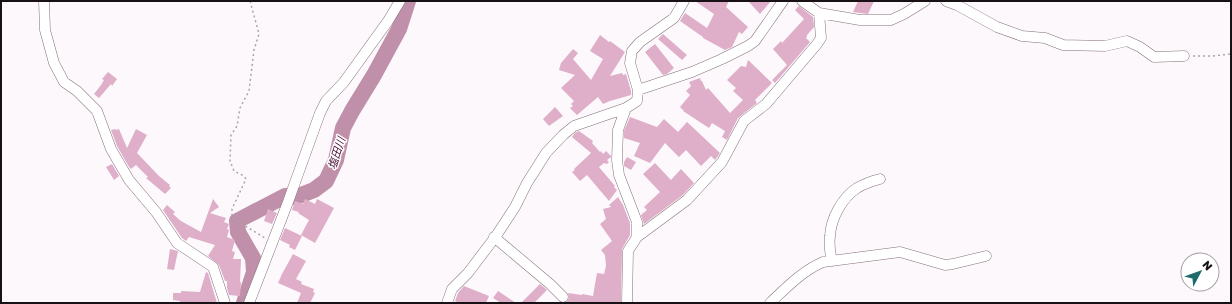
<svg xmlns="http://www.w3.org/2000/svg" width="1232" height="304" viewBox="0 0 1232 304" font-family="'Golos Text','Noto Sans JP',sans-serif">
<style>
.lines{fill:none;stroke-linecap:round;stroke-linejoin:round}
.river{stroke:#c090ab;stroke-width:16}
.building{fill:#dfaec9}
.minor-casing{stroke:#85707b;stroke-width:11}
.path{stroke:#aaa4a7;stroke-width:1.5;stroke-dasharray:2 3;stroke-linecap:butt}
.minor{stroke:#fff;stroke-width:10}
.labels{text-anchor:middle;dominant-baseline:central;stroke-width:3;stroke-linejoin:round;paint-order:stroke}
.water-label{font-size:11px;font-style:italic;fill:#4a1136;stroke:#fff}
</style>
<rect width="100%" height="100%" fill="#fdf8fb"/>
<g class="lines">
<!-- river -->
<path class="river" d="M244 303 254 272 253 258 238 232 237 221 285 196 296 197 314 190 326 181 336 160 343 128 352 111 374 75 399 29 408 1"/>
</g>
<!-- building -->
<path class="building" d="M695 1H729L726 7 748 27 742 34 739 32 732 47 725 50 703 38V37L680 21 685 13 707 28 714 14Z
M748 1H771L760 14Z
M858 1H874L868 14 853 12Z
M799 6 813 17 814 27 807 35V36L806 38 810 42 775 83 772 80 787 65 773 49 781 41 782 43 804 19 795 10Z
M663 34 687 55 682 60 658 39Z
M600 35 609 42 610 41 625 52 610 76 622 73 623 75 626 74 631 91V95L610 101 603 104 598 97 577 115 570 108 573 106 571 104 574 101 561 88 575 75 559 70 561 63 573 49 578 53 573 59 591 80 603 59 590 51Z
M655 44 674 68 667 74 663 75 645 52Z
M748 60 772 83 755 100 757 103 738 118 727 140 722 137 725 131 712 123 709 128 683 111H684L680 107 690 95 686 91 691 86 689 82 700 78 701 81H702L706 90 708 88 730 113 743 100 733 91 736 88 727 80 741 66 746 67Z
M108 72 117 79 112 86 111 84 99 98 94 94 101 85 104 80 102 79Z
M555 107 563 116 549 126 543 119Z
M630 117 657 127 664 119 678 132 687 122 720 153 715 160 711 156 701 166 686 150 679 157 665 143 650 163 634 156 640 143 624 138V131Z
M115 129 116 130 119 129 127 148 136 129 147 135 137 153 159 176 170 185 169 186 171 188 165 194 146 178 148 177 136 165 131 169 129 167 117 146 111 130Z
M579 131 593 141 592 143 600 152 601 151 603 154 606 151 611 156V157L607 160 609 162 607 164 604 163 599 167 615 186 614 187 617 190 609 201 587 175 580 181 572 172 575 170 574 169 591 153 572 137 575 133Z
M627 157 636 162 631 170 624 166V162Z
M655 163 671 180 681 169 694 183 683 195 644 224 641 215 647 210 644 207 660 192 643 174Z
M112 164 119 176 114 180 106 167Z
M618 197 623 205 630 223V235L622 249 621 303H566L569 298 568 293 582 295V294L593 296 597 273 604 274 606 266 605 255 601 250 612 241 600 224 606 219 603 209 611 207 609 205Z
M213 199 219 207 210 213 226 218 224 222 229 224 227 229 229 230 227 237 235 240 232 251 235 252 233 259H241L240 282H241L240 296 229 295 227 288V281H225L219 265 208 256 215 245 189 237 186 241 182 238 163 210 167 205 175 212 173 214 181 221 201 232Z
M305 199 315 204 317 199 334 208 315 243 301 235 309 220 298 213 299 212 292 210 295 201 303 204Z
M268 209 277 213 272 224 264 221Z
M285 228 302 236 295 250 289 247 290 245 280 240Z
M170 249 178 251 174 270 167 269Z
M293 254 306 261 296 279 302 282 301 284 314 289 313 292 315 293 310 303H297L301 293 278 283 282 274Z
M206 272 208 273 217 303H180V301L173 300V293H181V291L200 292Z
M540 284 547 290 534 303H521Z
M464 286 489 296 486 303H459L455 301 458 293Z
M498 291 516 303H501L493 298Z"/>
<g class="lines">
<!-- minor casing -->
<g class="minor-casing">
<path id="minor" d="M44 1 45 30 54 63 64 82 77 91 97 111 111 149 129 180 156 212 177 243 213 267 225 303
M802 1 819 13 860 20H891L904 14 925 1
M946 1 957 5 997 27 1022 36 1045 38 1063 45 1105 46 1127 41 1140 47 1154 57 1184 56
M638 90 692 72 722 59 748 46 755 41 783 1
M626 108 618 130 617 160 619 175 637 222V237
M494 237 550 284 563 297
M832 261C830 253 829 244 830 236 831 218 842 198 857 188 864 184 872 181 880 179
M249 303 288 202 320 113 326 101 344 82 388 21 400 1
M447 303 452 289 468 273 496 236 515 207 527 183 546 153 563 135 574 126 626 108 637 101 638 90 630 63 632 51 640 42 674 18 684 1
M627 303 628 251 637 237 687 200 722 162 744 121 766 104 817 44 821 38 819 13
M770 303C786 288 802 271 823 262L900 252 945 265 953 264 986 256"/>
</g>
<!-- path -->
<path class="path" d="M250 1 259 34 254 50 249 91 240 108 237 126 231 135 230 161 234 171 244 176 246 179 232 209V218L265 238
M1193 56H1212L1231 54"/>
<!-- minor -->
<use href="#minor" class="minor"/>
</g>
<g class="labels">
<!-- water labels -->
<g class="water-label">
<text transform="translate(336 153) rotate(-72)">塩田川</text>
</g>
</g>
<!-- border -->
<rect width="1232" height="304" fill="none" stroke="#181115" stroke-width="4"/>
<!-- north arrow -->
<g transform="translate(1200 272) rotate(49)"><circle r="19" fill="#ffffff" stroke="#a3a0a1"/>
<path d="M0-3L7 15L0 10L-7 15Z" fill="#1f6b6b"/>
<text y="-6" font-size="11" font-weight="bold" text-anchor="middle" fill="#181115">N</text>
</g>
</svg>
